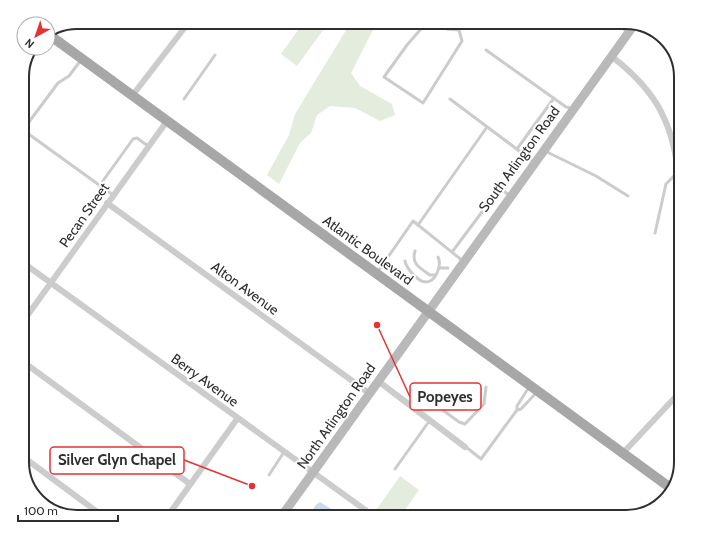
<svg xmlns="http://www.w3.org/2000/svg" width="703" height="539" viewBox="0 0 703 539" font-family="Cabin,sans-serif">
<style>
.green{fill:#e4ecdd}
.water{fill:#c9dcec}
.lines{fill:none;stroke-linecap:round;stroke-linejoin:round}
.lane{stroke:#ccc;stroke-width:3}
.street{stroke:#ccc;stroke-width:6}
.secondary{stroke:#b9b9b9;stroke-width:9}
.primary{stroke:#a7a7a7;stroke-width:10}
.labels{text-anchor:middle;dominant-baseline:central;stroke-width:4;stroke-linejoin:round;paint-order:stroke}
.street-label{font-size:14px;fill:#2f2f2f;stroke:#fff}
.rim{fill:none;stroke:#2f2f2f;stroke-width:2}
.leader{fill:none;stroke:#e43333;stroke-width:1.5}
.callout-dot{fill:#e43333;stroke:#fff;stroke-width:1.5}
.callout{fill:#fff;stroke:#e43333;stroke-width:1.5}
.callout-label{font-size:15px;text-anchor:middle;font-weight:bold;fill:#2f2f2f}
</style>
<rect width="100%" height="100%" fill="#fff"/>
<!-- green -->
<path class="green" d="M304 22H329L297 66 281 54Z
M351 22H377L351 73 360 86 392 104 395 115 380 121 355 108 330 106 317 115 311 133 300 143 279 184 267 175 289 135 295 114Z
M400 476 419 490 400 517H388L377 509Z"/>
<!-- water -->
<path class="water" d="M320 502 344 517H311C311 512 315 504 320 502Z"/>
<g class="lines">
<!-- lane -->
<path class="lane" d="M427 22 407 45 384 77 423 103 462 41 459 30
M437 22 447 29 459 30 470 22
M486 50 566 107 571 108
M81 60 69 76 58 83 23 130 113 195
M184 99 215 55
M450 99 534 162
M517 149 554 98
M545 151 596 176 628 196
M100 185 133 139 137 138 148 146
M418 225 487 127
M655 233 666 184 678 172
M415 251C411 264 420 268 430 275H435
M452 252 500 188 510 196
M405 261C406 268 418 282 426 282 436 282 442 265 438 257
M440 268H448
M377 273 413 221 463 261
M529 387 517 406V410L521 409 537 392
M417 391 459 422 465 424 484 404 486 387
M466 447 481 459 517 410
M395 469 430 420
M269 475 284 452"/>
<!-- street -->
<path class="street" d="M617 22 629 31
M611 56C653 88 672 119 678 172
M132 96 189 22
M107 203 369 393
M22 262 375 517
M22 323 167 121
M22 361 190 484
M378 381 465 447
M623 453 681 391
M22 456 104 517
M167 517 237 419"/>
<!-- secondary -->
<path class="secondary" d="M281 517 634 25"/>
<!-- primary -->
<path class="primary" d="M48 34 672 489"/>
</g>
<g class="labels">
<!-- street labels -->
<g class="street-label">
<text transform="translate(519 159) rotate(-54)">South Arlington Road</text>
<text transform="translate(84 215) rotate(-55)">Pecan Street</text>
<text transform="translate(368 250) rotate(36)">Atlantic Boulevard</text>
<text transform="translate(245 288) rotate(36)">Alton Avenue</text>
<text transform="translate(205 380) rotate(36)">Berry Avenue</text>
<text transform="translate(336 416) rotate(-55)">North Arlington Road</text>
</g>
</g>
<!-- crop -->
<path d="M0 0H703V539H0ZM77 29H626A48 48 0 0 1 674 77V462A48 48 0 0 1 626 510H77A48 48 0 0 1 29 462V77A48 48 0 0 1 77 29Z" fill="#fff" fill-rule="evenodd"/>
<path class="rim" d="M77 29H626A48 48 0 0 1 674 77V462A48 48 0 0 1 626 510H77A48 48 0 0 1 29 462V77A48 48 0 0 1 77 29Z"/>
<!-- callouts -->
<path class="leader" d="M377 325L410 397M252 486L184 460"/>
<g class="callout-dot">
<circle cx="377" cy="325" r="4"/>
<circle cx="252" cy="486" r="4"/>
</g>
<g class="callout">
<rect x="410" y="383" width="71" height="27" rx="4"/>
<rect x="50" y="447" width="134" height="27" rx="4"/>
</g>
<g class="callout-label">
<text x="445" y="402">Popeyes</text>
<text x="117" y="465">Silver Glyn Chapel</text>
</g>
<!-- north arrow -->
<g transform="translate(36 36) rotate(220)"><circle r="19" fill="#ffffff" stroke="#acacac"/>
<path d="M0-3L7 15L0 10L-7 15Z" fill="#e43333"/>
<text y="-6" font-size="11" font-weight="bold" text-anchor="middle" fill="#2f2f2f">N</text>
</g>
<!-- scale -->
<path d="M18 515v6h100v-6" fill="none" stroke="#2f2f2f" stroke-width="2"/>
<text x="24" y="515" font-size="12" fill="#2f2f2f" stroke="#ffffff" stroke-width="3" paint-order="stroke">100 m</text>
</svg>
